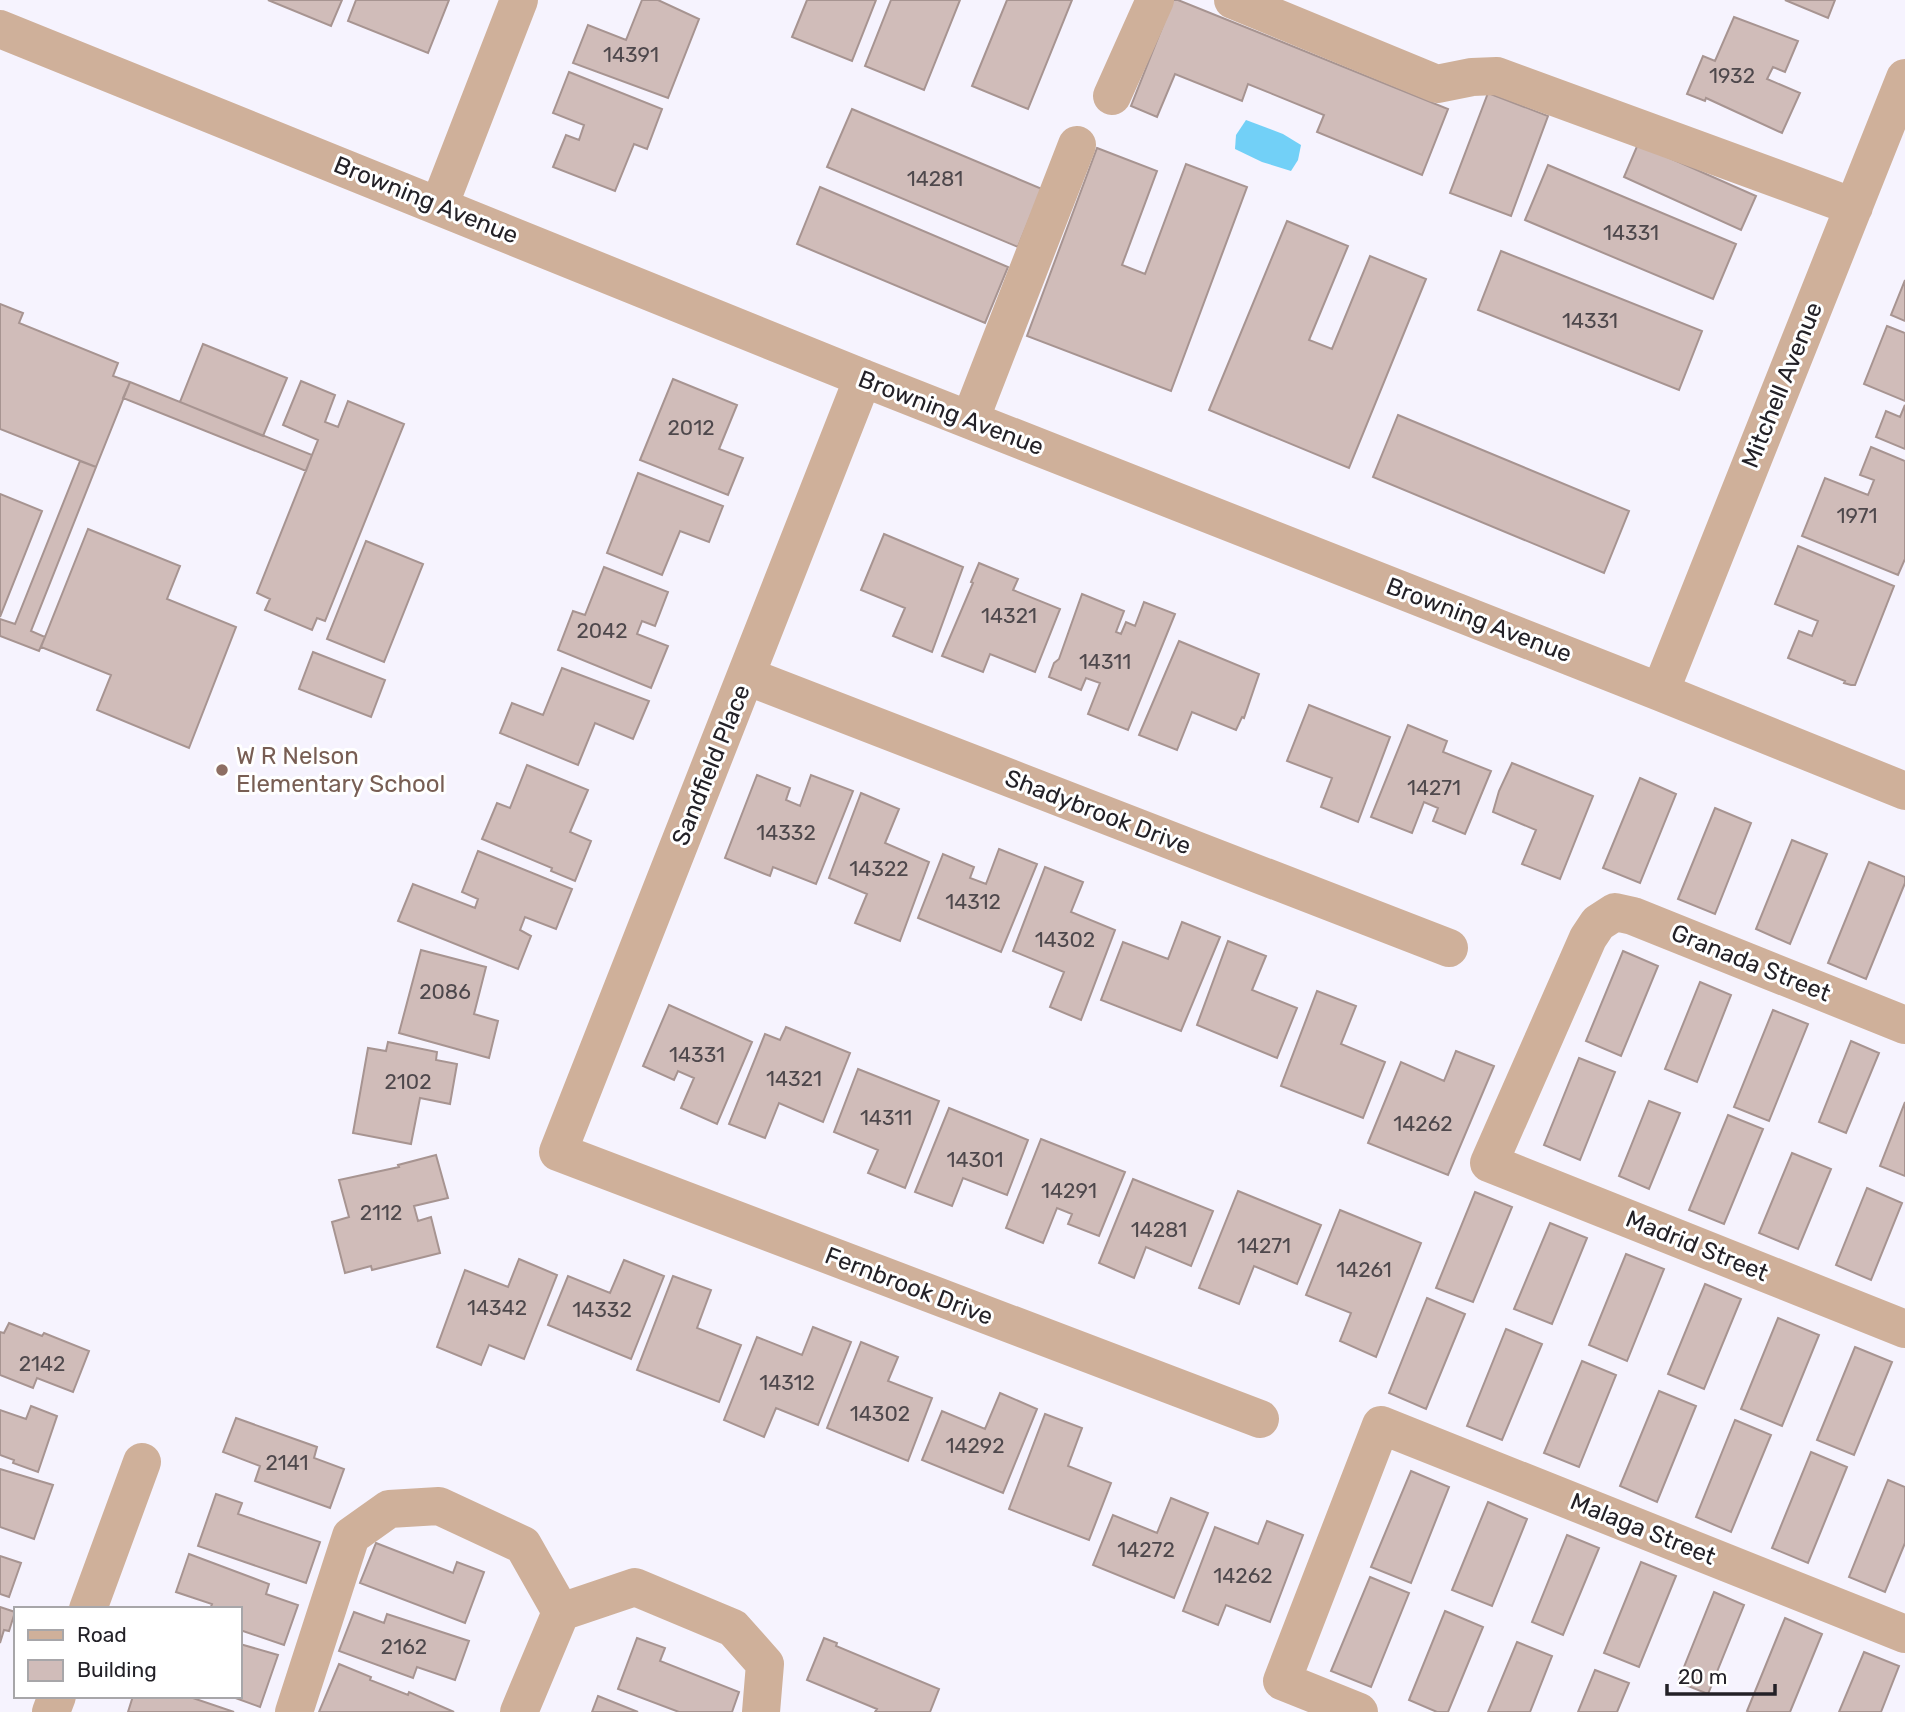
<svg xmlns="http://www.w3.org/2000/svg" width="1905" height="1712" viewBox="0 0 1905 1712" font-family="Rubik,sans-serif">
<style>
.water{fill:#72d0f7}
.building{fill:#d0bcb9;stroke:#a79491;stroke-width:2}
.lines{fill:none;stroke-linecap:round;stroke-linejoin:round}
.minor{stroke:#cfb09a;stroke-width:38}
.education-dot{fill:#8d6e63;stroke:#fff;stroke-width:2.5}
.labels{text-anchor:middle;dominant-baseline:central;stroke-width:6;stroke-linejoin:round;paint-order:stroke}
.number-label{font-size:21px;fill:#4e484c}
.street-label{font-size:24px;fill:#232127;stroke:#fff}
.education-label{font-size:24px;fill:#785e54;stroke:#fff;text-anchor:start}
</style>
<rect width="100%" height="100%" fill="#f6f3fe"/>
<!-- water -->
<path class="water" d="M1246 120 1283 134 1301 145 1298 160 1291 171 1262 162 1235 149 1236 135Z"/>
<!-- building -->
<path class="building" d="M268 0H342L331 26Z
M356 0H449L428 53 348 21Z
M642 0H658L699 19 668 98 573 63 588 25 626 40Z
M807 0H876L852 61 792 37Z
M891 0H960L924 90 865 66Z
M1007 0H1072L1028 109 972 86Z
M1173 0H1178L1448 109 1422 175 1317 132 1324 115 1248 84 1242 101 1175 74 1157 117 1131 106Z
M1785 0H1835L1828 18Z
M1734 17 1798 41 1785 72 1773 67 1767 79 1800 93 1782 133 1706 98 1705 101 1687 94 1703 56 1715 61Z
M569 72 662 109 647 149 634 144 615 191 553 167 566 135 579 140 584 125 553 113Z
M1488 93 1548 116 1511 216 1450 193Z
M852 109 1042 189 1018 247 827 167Z
M1638 144 1756 196 1741 230 1624 177Z
M1097 148 1157 171 1122 265 1145 274 1186 164 1247 187 1171 391 1027 336Z
M1548 165 1736 244 1713 299 1525 220Z
M820 187 1008 267 985 323 797 244Z
M1287 221 1348 246 1309 340 1332 349 1370 256 1426 279 1349 468 1209 410Z
M1501 251 1702 331 1679 390 1478 310Z
M1905 280V321L1891 315Z
M0 304 23 313 19 323 118 363 113 376 130 382 96 467 0 429Z
M1887 326 1905 333V401L1864 384Z
M203 344 287 378 263 436 180 402Z
M673 379 737 405 719 449 743 458 728 495 640 460Z
M301 381 335 395 325 422 338 427 348 401 404 424 325 621 317 618 312 630 265 610 270 599 257 593 318 440 283 425Z
M130 382 312 455 306 471 123 398Z
M1905 405V449L1876 437 1886 411 1900 417Z
M1398 415 1629 511 1604 573 1373 477Z
M1871 447 1905 461V559L1898 575 1802 536 1825 478 1868 495 1874 480 1860 475Z
M80 461 96 467 31 631 45 637 39 651 0 636V619L15 624Z
M638 473 723 506 709 542 680 531 662 575 607 553Z
M0 494 42 511 0 617Z
M88 529 180 566 167 599 236 627 189 748 97 710 111 675 41 647Z
M884 534 963 567 932 652 893 636 905 608 861 590Z
M366 541 423 564 384 662 327 639Z
M1798 546 1894 586 1855 685H1851L1844 683 1845 681 1788 658 1799 631 1812 636 1818 621 1775 604Z
M979 563 1018 579 1013 590 1060 609 1035 672 990 654 983 672 942 656 973 583 971 582Z
M604 567 668 592 655 626 642 621 637 634 668 646 651 688 558 650 573 611 585 615Z
M1082 594 1124 611 1116 632 1121 634 1126 622 1135 626 1144 602 1175 614 1128 730 1088 714 1100 683 1086 678 1081 690 1049 677 1054 663 1059 659Z
M1179 641 1259 674 1244 718 1242 717 1236 730 1192 712 1177 750 1139 735Z
M313 652 385 680 371 717 299 689Z
M562 668 649 701 633 739 595 723 578 765 500 733 512 703 543 715Z
M1309 705 1390 737 1358 822 1321 807 1332 778 1287 761Z
M1408 725 1447 741 1443 752 1491 771 1465 834 1433 821 1438 808 1424 802 1412 833 1371 817Z
M1512 763 1593 796 1560 879 1522 864 1536 830 1493 812 1499 791Z
M527 765 588 790 570 832 591 841 575 881 551 871 552 868 482 839 497 803 510 808Z
M757 775 790 788 786 800 800 806 811 775 853 791 816 884 773 867 770 876 725 858Z
M1640 778 1676 794 1640 883 1603 868Z
M861 793 899 809 885 843 929 862 900 941 855 923 867 894 829 878Z
M1715 808 1751 823 1715 914 1678 899Z
M1792 840 1827 854 1790 944 1756 929Z
M999 849 1037 864 1001 952 918 918 943 854 974 867 970 878 986 884Z
M478 851 572 889 556 929 525 917 520 930 531 936 518 969 398 921 413 884 475 908 478 899 462 892Z
M1869 862 1905 877V883L1866 979 1828 963Z
M1045 867 1083 882 1071 912 1115 930 1081 1020 1050 1007 1064 972 1013 951Z
M1182 922 1220 937 1181 1031 1101 1000 1123 942 1168 959Z
M1228 941 1266 956 1252 990 1297 1008 1277 1058 1197 1025Z
M421 950 486 967 474 1014 498 1021 489 1058 399 1033Z
M1623 951 1658 966 1621 1056 1586 1041Z
M1700 982 1731 995 1697 1082 1665 1069Z
M1317 991 1356 1006 1341 1044 1385 1062 1363 1118 1281 1086Z
M669 1005 752 1042 717 1124 681 1108 694 1078 678 1071 674 1080 643 1066Z
M1773 1010 1808 1024 1769 1121 1734 1107Z
M786 1027 850 1053 823 1122 779 1103 765 1138 729 1124 765 1034 780 1040Z
M1851 1041 1879 1053 1846 1133 1819 1122Z
M388 1042 437 1052 436 1060 457 1064 450 1104 420 1098 411 1144 353 1133 368 1048 386 1051Z
M1456 1051 1494 1066 1448 1175 1368 1143 1401 1062 1444 1081Z
M1579 1058 1615 1072 1580 1160 1544 1145Z
M858 1069 939 1101 905 1188 868 1173 878 1150 834 1132Z
M1649 1101 1680 1113 1649 1189 1619 1176Z
M1905 1102V1176L1880 1166Z
M949 1108 1028 1140 1007 1195 963 1178 952 1206 915 1192Z
M1728 1115 1763 1129 1724 1224 1689 1210Z
M1041 1139 1125 1172 1099 1236 1068 1224 1072 1214 1057 1208 1043 1243 1006 1228Z
M1792 1153 1831 1169 1798 1249 1759 1233Z
M436 1155 448 1198 414 1206 418 1221 431 1217 440 1253 372 1270 371 1266 345 1273 332 1222 349 1217 339 1180 399 1167 398 1165Z
M1133 1179 1213 1211 1191 1266 1146 1247 1134 1278 1099 1263Z
M1867 1188 1902 1203 1871 1280 1836 1265Z
M1238 1191 1321 1225 1297 1284 1254 1266 1239 1304 1199 1288Z
M1475 1192 1512 1207 1473 1302 1436 1288Z
M1340 1210 1421 1243 1376 1357 1340 1341 1351 1313 1306 1295Z
M1550 1223 1587 1238 1552 1324 1514 1309Z
M1626 1254 1664 1269 1627 1361 1589 1345Z
M519 1259 557 1275 524 1359 489 1345 481 1365 437 1347 465 1270 508 1287Z
M624 1260 664 1276 631 1359 548 1325 568 1276 610 1293Z
M673 1276 711 1290 697 1328 741 1345 719 1402 637 1370Z
M1705 1284 1741 1299 1704 1389 1668 1374Z
M1427 1298 1465 1314 1426 1409 1389 1393Z
M1778 1318 1819 1335 1782 1426 1741 1409Z
M9 1323 42 1336 44 1333 89 1351 73 1392 37 1378 33 1388 0 1375V1332L4 1333Z
M813 1327 851 1342 818 1425 776 1408 764 1437 724 1420 757 1337 802 1355Z
M1506 1329 1542 1344 1502 1440 1467 1426Z
M861 1342 898 1357 888 1381 932 1398 908 1461 827 1428Z
M1855 1347 1892 1362 1854 1455 1817 1440Z
M1582 1361 1616 1375 1579 1467 1544 1453Z
M1659 1391 1696 1406 1657 1502 1620 1486Z
M1000 1393 1037 1409 1003 1493 922 1460 942 1411 985 1429Z
M31 1406 57 1416 38 1472 13 1463 14 1460 0 1455V1410L26 1419Z
M1045 1414 1082 1428 1068 1466 1111 1483 1089 1540 1009 1509Z
M236 1418 317 1447 314 1458 344 1469 330 1508 255 1481 260 1466 223 1452Z
M1735 1420 1771 1435 1731 1532 1696 1517Z
M1811 1452 1847 1467 1808 1563 1772 1548Z
M0 1469 53 1485 34 1539 0 1527Z
M1411 1471 1449 1487 1411 1583 1371 1567Z
M1888 1480 1905 1487V1543L1885 1592 1849 1577Z
M216 1494 242 1503 238 1514 320 1542 306 1583 198 1546Z
M1171 1498 1208 1513 1174 1598 1093 1565 1113 1515 1157 1533Z
M1488 1502 1527 1519 1492 1606 1452 1590Z
M1267 1521 1303 1535 1270 1622 1226 1605 1218 1625 1183 1611 1215 1527 1258 1544Z
M1567 1535 1599 1548 1563 1635 1532 1622Z
M376 1543 453 1573 457 1562 484 1572 465 1623 360 1583Z
M189 1554 269 1584 266 1594 298 1605 284 1645 240 1630V1609H210L212 1604 176 1592Z
M0 1556 21 1563 9 1597 0 1594Z
M1641 1562 1676 1576 1639 1667 1604 1653Z
M1370 1577 1409 1593 1371 1687 1331 1671Z
M1714 1592 1744 1605 1708 1694 1678 1682Z
M0 1607 15 1612 9 1631 4 1630 0 1643Z
M1445 1611 1483 1627 1448 1712H1437L1409 1700Z
M354 1612 384 1623 387 1614 469 1641 455 1680 417 1667 413 1678 339 1651Z
M1785 1618 1822 1634 1790 1712H1749L1747 1711Z
M637 1638 665 1648 660 1661 739 1692 732 1712H679L618 1689Z
M824 1638 837 1643 836 1646 939 1689 930 1712H875L877 1709 807 1680Z
M1517 1642 1552 1656 1530 1712H1488Z
M240 1644 278 1655 260 1707 230 1696H240Z
M1864 1652 1899 1666 1881 1712H1839Z
M339 1664 371 1677 370 1680 408 1695 409 1692 454 1712H319Z
M1595 1670 1629 1683 1617 1712H1578Z
M133 1696H187L234 1712H128Z
M598 1696 638 1712H592Z"/>
<g class="lines">
<!-- minor -->
<path class="minor" d="M1233 0 1437 84 1472 77 1497 76 1854 207
M0 29 863 378 1660 692 1905 791
M1112 96 1155 0
M439 206 519 0
M863 378 558 1152 1260 1419
M970 420 1077 145
M746 676 1449 948
M1660 692 1905 78
M1905 1025 1633 916 1615 912 1598 923 1588 938 1489 1163 1905 1329
M88 1609 142 1462
M51 1712 57 1696
M294 1712 351 1536 389 1509 439 1506 523 1545 561 1612 635 1587 733 1628 765 1664 761 1712
M519 1712 561 1612
M1359 1712 1282 1681 1381 1425 1905 1634"/>
</g>
<!-- markers -->
<circle class="education-dot" cx="222" cy="770" r="7"/>
<g class="labels">
<!-- number labels -->
<g class="number-label">
<text x="631" y="54">14391</text>
<text x="1732" y="75">1932</text>
<text x="935" y="178">14281</text>
<text x="1631" y="232">14331</text>
<text x="1590" y="320">14331</text>
<text x="691" y="427">2012</text>
<text x="1857" y="515">1971</text>
<text x="1009" y="615">14321</text>
<text x="602" y="630">2042</text>
<text x="1105" y="661">14311</text>
<text x="1434" y="787">14271</text>
<text x="786" y="832">14332</text>
<text x="879" y="868">14322</text>
<text x="973" y="901">14312</text>
<text x="1065" y="939">14302</text>
<text x="445" y="991">2086</text>
<text x="697" y="1054">14331</text>
<text x="794" y="1078">14321</text>
<text x="408" y="1081">2102</text>
<text x="886" y="1117">14311</text>
<text x="1423" y="1123">14262</text>
<text x="975" y="1159">14301</text>
<text x="1069" y="1190">14291</text>
<text x="381" y="1212">2112</text>
<text x="1159" y="1229">14281</text>
<text x="1264" y="1245">14271</text>
<text x="1364" y="1269">14261</text>
<text x="497" y="1307">14342</text>
<text x="602" y="1309">14332</text>
<text x="42" y="1363">2142</text>
<text x="787" y="1382">14312</text>
<text x="880" y="1413">14302</text>
<text x="975" y="1445">14292</text>
<text x="287" y="1462">2141</text>
<text x="1146" y="1549">14272</text>
<text x="1243" y="1575">14262</text>
<text x="404" y="1646">2162</text>
</g>
<!-- street labels -->
<g class="street-label">
<text transform="translate(426 200) rotate(22)">Browning Avenue</text>
<text transform="translate(1782 385) rotate(-68)">Mitchell Avenue</text>
<text transform="translate(951 413) rotate(21)">Browning Avenue</text>
<text transform="translate(1479 620) rotate(21)">Browning Avenue</text>
<text transform="translate(711 765) rotate(-68)">Sandfield Place</text>
<text transform="translate(1098 812) rotate(21)">Shadybrook Drive</text>
<text transform="translate(1751 963) rotate(22)">Granada Street</text>
<text transform="translate(1697 1246) rotate(22)">Madrid Street</text>
<text transform="translate(909 1286) rotate(21)">Fernbrook Drive</text>
<text transform="translate(1643 1529) rotate(22)">Malaga Street</text>
</g>
<!-- education labels -->
<g class="education-label">
<text x="236" y="756">W R Nelson<tspan x="236" dy="28">Elementary School</tspan></text>
</g>
</g>
<!-- legend -->
<rect x="14" y="1607" width="228" height="91" fill="#ffffff" stroke="#a7a6a9" stroke-width="2"/>
<rect x="28" y="1630" width="35" height="10" fill="#cfb09a" stroke="#a7a6a9" stroke-width="2"/>
<text x="77" y="1642" font-size="21" fill="#232127">Road</text>
<rect x="28" y="1660" width="35" height="21" fill="#d0bcb9" stroke="#a7a6a9" stroke-width="2"/>
<text x="77" y="1677" font-size="21" fill="#232127">Building</text>
<!-- scale -->
<path d="M1667 1684v10h108v-10" fill="none" stroke="#232127" stroke-width="3.5"/>
<text x="1678" y="1684" font-size="21" fill="#232127" stroke="#ffffff" stroke-width="5" paint-order="stroke">20 m</text>
</svg>
